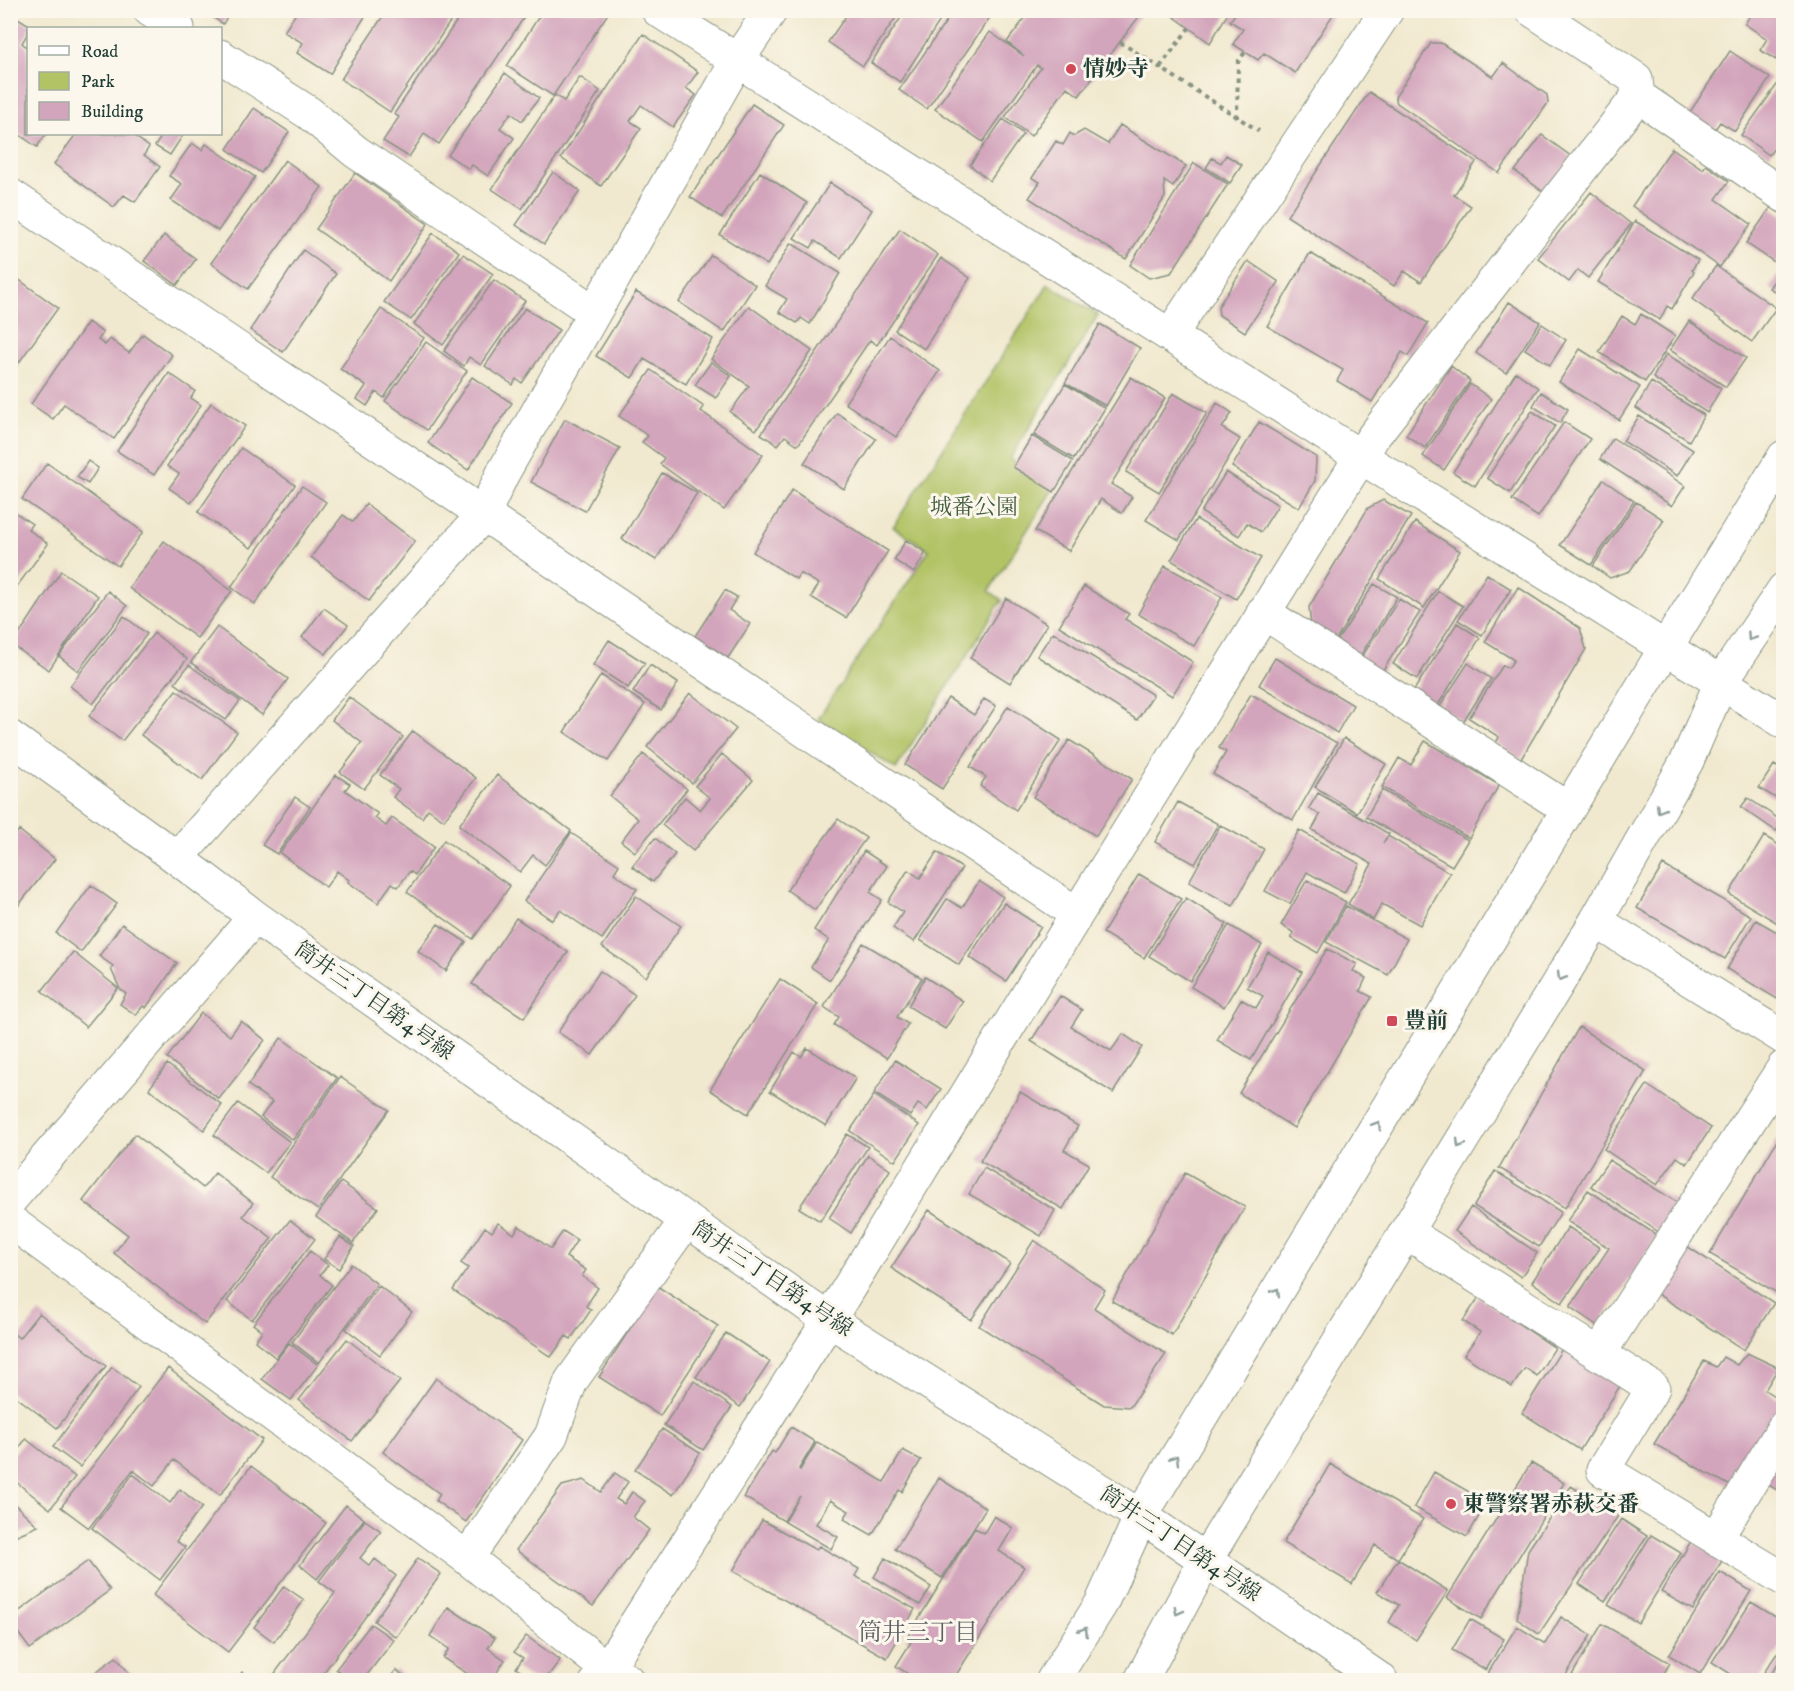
<svg xmlns="http://www.w3.org/2000/svg" width="1794" height="1691" viewBox="0 0 1794 1691" font-family="'IM FELL DW Pica','Noto Serif JP',serif">
<style>
.green{fill:#b2c366;stroke:#68804d;stroke-width:1.5}
.building{fill:#d3a5bc}
.lines{fill:none;stroke-linecap:round;stroke-linejoin:round}
.minor-casing{stroke:#889382;stroke-width:35}
.path{stroke:#889382;stroke-width:4;stroke-dasharray:4.5 4.5;stroke-linecap:butt}
.minor{stroke:#fff;stroke-width:33}
.oneway{stroke:#8f9e9a}
.poi-dot{fill:#d1495b;stroke:#fbf7ec;stroke-width:2}
.labels{text-anchor:middle;dominant-baseline:central;stroke-width:6;stroke-linejoin:round;paint-order:stroke}
.poi-label{font-size:22px;font-weight:bold;fill:#1f3d34;stroke:#fbf7ec;text-anchor:start}
.park-label{font-size:22px;fill:#445e40;stroke:#fbf7ec}
.street-label{font-size:22px;fill:#1f3d34;stroke:#fbf7ec}
.neighbourhood-label{font-size:24px;fill:#5e6164;stroke:#fbf7ec}
</style>
<rect width="100%" height="100%" fill="#fbf7ec"/>
<filter id="ink" filterUnits="userSpaceOnUse"><feTurbulence type="fractalNoise" baseFrequency=".0167" numOctaves="2"/><feDisplacementMap in="SourceGraphic" scale="12" xChannelSelector="R" yChannelSelector="G"/><feConvolveMatrix kernelMatrix="1 2 1 2 8 2 1 2 1" color-interpolation-filters="sRGB"/></filter>
<filter id="wash" filterUnits="userSpaceOnUse"><feTurbulence type="fractalNoise" baseFrequency=".008" numOctaves="4" result="noise"/><feDisplacementMap in="SourceGraphic" scale="24" xChannelSelector="R" yChannelSelector="G"/><feGaussianBlur stdDeviation="1.35" result="paint"/><feColorMatrix in="noise" values="0 0 0 0 0 0 0 0 0 0 0 0 0 0 0 0 0 1.4 0 .05"/><feComposite in="paint" operator="in"/></filter>
<g filter="url(#wash)">
<rect width="100%" height="100%" fill="#f1e9cf"/>
<!-- green -->
<path class="green" d="M1048 284 1098 315 1010 459 1055 486 989 591 1002 600 896 769 818 719 929 550 893 527Z"/>
<g id="blocks">
<!-- building -->
<path class="building" d="M201 10H231L223 24Z
M298 10H369L330 74 297 53 303 43 284 32Z
M387 10H458L390 112 341 79Z
M464 10H529L439 144 424 134 409 157 383 141 399 117 394 114Z
M543 10 609 12 553 96 507 66Z
M850 10H901L863 66 828 42Z
M906 10H947L900 82 871 63Z
M954 10H995L927 109 899 90Z
M1031 10H1144L1079 96 1067 87 1031 136 1005 117 1041 68 1037 65 983 142 935 109 990 32 1024 56 1007 42Z
M1165 10H1230L1210 43Z
M1238 10H1295L1300 14 1302 10H1336L1295 73 1264 53 1258 60 1233 44 1243 29 1230 21Z
M1753 10H1784V49L1776 60 1760 50 1767 39 1745 24Z
M10 13 34 28H28V33L22 43 28 48V134H46L37 147 10 128Z
M643 34 698 72 686 88 696 95 673 127 641 105 630 121 641 128 601 186 561 158Z
M1431 43H1441L1493 77 1503 63 1547 95 1548 103 1499 173 1397 103 1395 97Z
M1730 51 1770 78 1735 131 1720 122 1713 132 1688 115Z
M505 73 539 98 522 121 511 113 500 128 514 138 488 176 472 165 469 169 448 155Z
M1784 75V135L1769 155 1741 135Z
M580 77 600 91 522 209 492 189 555 95 564 101Z
M1369 92 1476 162 1454 195 1471 206 1421 282 1404 271 1394 286 1287 216Z
M752 104 784 125 722 218 690 197Z
M254 108 289 132 261 173 227 149Z
M1003 119 1023 134 990 181 970 165Z
M1120 125 1186 166 1173 187 1164 181 1165 197 1126 259 1029 198 1040 182 1032 178 1056 141 1063 145 1070 133 1074 136 1084 130 1108 144Z
M76 134H132L149 147 144 155 160 167 135 202 124 195 114 207 54 164Z
M163 134 183 135 170 155 155 146Z
M1542 135 1572 157 1545 193 1515 171Z
M192 143 202 150 206 144 255 177 218 231 171 200 182 184 169 176Z
M1672 148 1703 169 1706 165 1729 181 1716 199 1751 224 1720 267 1632 206Z
M1226 155 1242 165 1230 183 1206 168 1212 158 1221 163Z
M285 160 322 187 248 289 211 263Z
M1194 163 1228 184 1171 273 1149 278 1130 265Z
M553 172 580 191 544 244 516 225Z
M760 172 807 203 767 265 720 235Z
M355 173 428 224 389 281 316 229Z
M830 183 872 210 841 258 815 241 811 248 794 238Z
M1591 192 1631 224 1588 278 1578 270 1569 282 1538 258Z
M1771 207 1784 216V297L1769 288 1783 268 1746 243Z
M1635 221 1698 260 1692 270 1694 272 1672 309 1667 306 1660 320 1598 282Z
M900 229 938 255 877 345 870 340 798 445 785 436 778 445 761 434Z
M433 233 459 252 411 320 384 302Z
M164 235 196 259 177 285 144 261Z
M791 243 840 273 810 324 801 318 797 323 779 312 787 299 765 286Z
M303 250 336 274 283 352 250 330Z
M1310 253 1428 323 1408 356 1402 352 1372 402 1337 381 1343 370 1267 326Z
M463 254 493 274 443 345 414 324Z
M711 255 755 285 724 332 679 302Z
M941 258 970 278 924 349 895 330Z
M1248 261 1279 282 1245 332 1219 315 1218 307Z
M1716 266 1776 308 1752 342 1692 299Z
M18 279 58 308 10 375V291Z
M494 280 525 301 481 365 469 357 464 366 444 351Z
M636 292 713 339 686 384 644 359 632 378 596 356Z
M1509 302 1540 322 1506 373 1476 353Z
M749 306 812 351 756 430 730 412 749 386 711 359Z
M525 308 559 330 522 383 516 379 513 385 485 366Z
M381 309 424 338 384 398 376 392 367 406 357 399 366 386 340 369Z
M1641 314 1675 336 1645 382 1599 352 1622 316 1635 324Z
M1689 321 1746 358 1726 387 1670 350Z
M88 322 103 333 98 340 105 345 110 339 129 353 143 334 172 355 114 439 64 404 53 419 31 404Z
M1100 324 1140 348 1106 406 1065 383Z
M1542 324 1566 340 1550 365 1525 349Z
M890 336 940 371 896 437 845 403Z
M426 342 467 371 427 430 385 401Z
M1580 349 1640 387 1619 420 1559 382Z
M1666 354 1721 388 1707 413 1653 378Z
M711 362 731 376 716 398 695 385Z
M1451 366 1470 381 1425 448 1406 435Z
M651 370 704 407 701 411 763 455 724 510 660 464 664 458 642 442 648 436 619 416Z
M1516 372 1538 388 1475 486 1453 472Z
M169 373 195 391 191 398 201 405 154 475 117 451Z
M472 377 512 403 468 470 428 443Z
M1131 377 1165 398 1111 484 1132 497 1122 513 1101 499 1069 551 1035 531Z
M1651 382 1704 415 1689 441 1636 408Z
M1065 384 1105 408 1074 459 1034 435Z
M1470 384 1491 399 1444 470 1423 456Z
M1541 392 1568 409 1560 423 1533 406Z
M1173 393 1207 413 1159 492 1126 472Z
M211 403 245 426 191 503 169 488 179 474 167 466Z
M1217 403 1232 413 1222 428 1240 439 1179 540 1146 520Z
M1532 411 1555 426 1510 493 1487 478Z
M837 413 876 439 844 489 804 463Z
M1639 416 1693 450 1677 476 1623 441Z
M565 419 620 448 585 511 531 482Z
M1259 422 1316 457 1315 481 1299 508 1232 467Z
M1564 422 1590 439 1538 517 1512 500Z
M1032 436 1073 461 1054 492 1013 467Z
M1613 438 1685 486 1672 506 1600 459Z
M241 448 295 485 251 548 198 512Z
M88 461 98 468 88 484 77 477Z
M47 463 143 532 118 566 22 499Z
M1226 472 1278 505 1261 532 1247 523 1239 536 1201 512Z
M662 473 697 493 656 560 622 539Z
M1603 480 1634 501 1591 565 1560 545Z
M302 486 326 502 255 604 231 587Z
M792 490 888 551 846 618 811 597 819 584 800 573 796 579 753 552Z
M1383 500 1411 516 1336 640 1311 626 1309 607 1368 508Z
M1636 502 1664 520 1630 571 1610 578 1593 566Z
M366 504 415 541 369 601 311 557 343 515 353 522Z
M10 509 32 524 28 529 48 544 10 596Z
M1196 519 1261 558 1236 599 1171 560Z
M1415 522 1460 551 1424 608 1379 579Z
M906 540 926 552 914 573 894 560Z
M164 541 232 591 197 638 129 588Z
M1165 566 1222 597 1194 646 1138 614Z
M61 571 98 596 49 670 12 645Z
M1487 574 1511 589 1482 635 1458 620Z
M1374 584 1397 597 1357 661 1334 646Z
M1084 586 1129 614 1125 619 1193 662 1172 696 1059 626Z
M1518 587 1580 628 1586 649 1521 759 1496 743 1499 737 1469 718 1503 665 1508 668 1514 660 1485 642Z
M725 590 737 597 729 610 750 624 728 658 695 636Z
M108 591 127 606 78 671 59 656Z
M1438 591 1463 606 1417 679 1393 664Z
M1006 598 1047 624 1010 683 970 658Z
M1399 599 1420 612 1380 675 1359 661Z
M324 608 348 625 326 654 302 637Z
M124 616 147 634 93 704 70 686Z
M1457 623 1480 638 1438 705 1414 690Z
M217 627 288 679 262 715 191 662Z
M1053 632 1153 695 1137 720 1037 656Z
M154 633 187 659 122 741 89 716Z
M609 640 645 663 628 688 593 665Z
M1275 658 1353 705 1337 733 1259 685Z
M1468 663 1491 679 1463 722 1440 706Z
M189 665 240 701 226 720 175 683Z
M650 665 678 683 661 710 633 692Z
M601 675 645 704 608 761 564 732Z
M176 690 237 732 202 780 141 735Z
M690 693 736 729 692 783 647 747Z
M1251 694 1337 743 1293 820 1213 774 1226 752 1219 748Z
M349 697 403 737 364 789 340 772 362 743 332 720Z
M948 698 974 715 984 699 996 706 942 789 905 765Z
M1008 706 1061 740 1016 810 980 786 986 777 970 767Z
M413 731 476 778 444 820 428 809 422 818 393 797 399 789 380 775Z
M1344 738 1386 764 1357 813 1315 787Z
M1069 740 1132 779 1096 836 1033 797Z
M1425 741 1499 785 1469 838 1382 787 1399 758 1411 765Z
M643 754 687 789 635 852 621 841 638 819 610 796Z
M722 754 753 780 693 851 662 825 685 797 700 810 710 798 695 786Z
M1774 765 1784 771V803L1759 788Z
M336 775 350 784 345 790 378 814 375 818 386 826 392 818 434 847 415 875 410 871 398 887 392 883 378 903 348 882 349 880 337 871 326 887 280 853Z
M497 775 571 831 545 865 533 855 520 872 459 825Z
M1382 790 1468 840 1452 866 1366 817Z
M1318 793 1389 834 1383 843 1388 836 1450 873 1420 925 1382 904 1373 920 1348 904 1372 864 1312 830 1320 815 1309 808Z
M295 797 310 807 277 854 262 845Z
M1748 798 1783 822 1776 831 1741 807Z
M1178 802 1218 824 1195 864 1155 842Z
M838 819 866 838 815 910 787 890Z
M1220 825 1264 849 1233 906 1189 882Z
M19 830 55 859 10 916V841Z
M1299 830 1360 864 1344 893 1307 872 1290 904 1265 891Z
M571 833 619 865 614 873 637 889 602 939 560 910 552 920 524 901Z
M1764 836 1784 848V927L1729 894Z
M655 838 675 854 653 882 632 866Z
M444 840 510 886 473 939 407 892Z
M864 851 887 866 870 892 882 900 830 980 811 967 829 940 814 930Z
M937 852 962 868 914 942 893 928 903 912 888 902 908 870 920 878Z
M1663 865 1751 916 1725 959 1637 908Z
M1139 874 1181 899 1144 958 1103 933Z
M1307 880 1346 902 1318 953 1291 938 1294 933 1281 925Z
M979 881 1003 897 959 965 920 940 947 899 962 908Z
M91 885 117 904 81 952 56 933Z
M636 896 681 926 646 977 602 947Z
M1186 898 1227 924 1190 981 1149 956Z
M1004 903 1041 927 1006 981 969 957Z
M1346 906 1407 939 1388 975 1326 942Z
M516 918 568 952 524 1018 472 984Z
M1756 920 1784 936V1003L1727 969Z
M122 924 177 963 146 1008 143 1006 136 1015 120 1004 126 994 120 989 111 969 113 966 99 956Z
M438 924 466 942 446 971 418 951Z
M1229 925 1262 945 1224 1007 1191 987Z
M863 943 922 978 897 1017 908 1024 887 1058 834 1025 839 1017 824 1007Z
M1327 949 1357 964 1353 971 1366 978 1360 991 1372 997 1294 1128 1239 1093Z
M73 952 118 988 86 1027 42 991Z
M1268 952 1302 972 1251 1060 1217 1040 1241 999 1256 1008 1263 996 1247 987Z
M600 971 635 995 592 1055 558 1032Z
M925 977 963 1001 945 1029 908 1006Z
M780 979 818 1004 748 1114 710 1090Z
M1060 996 1082 1010 1071 1027 1111 1051 1123 1034 1142 1047 1113 1093 1031 1041Z
M201 1013 230 1036 241 1021 265 1040 219 1099 167 1058Z
M1579 1027 1646 1071 1565 1208 1499 1168Z
M281 1038 337 1078 293 1140 261 1117 272 1102 248 1085Z
M807 1048 856 1078 826 1126 770 1091 794 1052 801 1057Z
M895 1060 941 1089 927 1110 918 1104 910 1116 874 1093Z
M167 1064 222 1105 204 1130 149 1089Z
M340 1077 389 1110 318 1210 270 1177Z
M1647 1085 1711 1128 1687 1164 1677 1157 1657 1185 1604 1149Z
M1020 1092 1078 1126 1064 1150 1089 1164 1063 1209 980 1161Z
M874 1095 919 1125 895 1161 850 1131Z
M238 1103 290 1142 266 1173 214 1135Z
M135 1134 203 1188 215 1173 253 1203 243 1216 272 1238 205 1324 114 1253 128 1235 83 1201Z
M847 1134 868 1147 820 1221 799 1208Z
M1778 1139 1784 1143V1297L1710 1254Z
M868 1155 890 1170 851 1233 829 1218Z
M1609 1160 1680 1204 1660 1233 1591 1186Z
M984 1168 1055 1210 1041 1236 969 1194Z
M1495 1171 1561 1212 1539 1247 1474 1206Z
M1185 1173 1245 1207 1172 1335 1112 1301Z
M341 1182 378 1208 353 1243 316 1217Z
M1588 1190 1658 1236 1598 1326 1570 1307 1609 1248 1567 1221Z
M1471 1207 1537 1253 1521 1277 1455 1231Z
M929 1210 1010 1263 971 1320 891 1268Z
M290 1220 315 1239 252 1320 227 1301Z
M498 1223 514 1234 519 1226 551 1249 563 1231 577 1240 566 1257 586 1270 582 1276 598 1288 586 1306 591 1310 571 1339 566 1336 551 1357 453 1290 468 1268 461 1263 485 1227 492 1232Z
M1568 1227 1600 1248 1562 1303 1532 1282Z
M340 1237 354 1246 339 1269 324 1259Z
M1034 1240 1105 1290 1094 1308 1166 1354 1130 1407 1104 1405 979 1326Z
M1679 1241 1774 1303 1744 1350 1648 1288Z
M310 1251 328 1265 320 1275 332 1285 276 1358 255 1341 262 1331 253 1324Z
M351 1264 377 1284 319 1363 292 1342Z
M379 1286 412 1312 380 1355 346 1329Z
M657 1286 718 1326 660 1416 599 1377Z
M1479 1297 1555 1348 1537 1376 1525 1368 1512 1387 1464 1355 1480 1332 1463 1321Z
M39 1313 106 1366 57 1428 10 1392V1331L19 1338Z
M726 1333 770 1362 740 1407 696 1377Z
M347 1339 400 1381 352 1441 299 1400Z
M289 1343 318 1365 291 1400 262 1379Z
M1562 1349 1620 1386 1580 1450 1522 1413Z
M1747 1353 1779 1368 1784 1361V1374L1777 1370 1765 1390 1780 1400 1782 1417 1736 1489 1654 1444 1704 1361 1716 1367 1723 1357 1737 1365Z
M112 1367 139 1387 80 1467 53 1447Z
M168 1368 262 1440 220 1495 174 1460 154 1486 133 1470 89 1528 61 1507Z
M436 1378 522 1440 466 1522 436 1501 440 1494 383 1452Z
M694 1381 732 1407 703 1450 664 1425Z
M791 1427 815 1442 799 1469 800 1470 817 1442 884 1482 903 1450 921 1460 902 1492 899 1490 872 1535 844 1519 849 1511 830 1500 816 1524 838 1537 831 1549 785 1522 800 1496 784 1521 744 1497 772 1451 775 1453Z
M662 1429 700 1453 673 1495 635 1470Z
M26 1439 75 1477 50 1509 10 1477V1459Z
M1784 1440V1494L1758 1479Z
M1531 1463 1564 1483 1481 1619 1447 1598Z
M1330 1464 1423 1519 1398 1559 1375 1545 1352 1584 1283 1543Z
M251 1466 326 1523 228 1652 153 1595Z
M1434 1472 1487 1502 1467 1537 1414 1507Z
M615 1473 628 1482 616 1499 624 1504 632 1492 645 1501 633 1517 649 1530 593 1606 516 1550 562 1486 584 1480 601 1492Z
M133 1474 170 1503 180 1489 202 1507 176 1541 185 1547 160 1580 92 1528Z
M939 1478 986 1508 942 1578 895 1549Z
M1571 1486 1596 1502 1602 1492 1624 1507 1539 1634 1517 1619 1528 1550Z
M10 1500 38 1526 10 1538Z
M346 1505 364 1519 317 1579 300 1565Z
M994 1516 1013 1528 999 1551 1024 1567 953 1680H908L911 1676 896 1666 911 1642 906 1639 975 1528 984 1533Z
M1621 1519 1647 1536 1605 1601 1579 1584Z
M365 1520 381 1531 360 1558 370 1566 375 1559 396 1576 318 1680H285L275 1673 335 1593 319 1581Z
M762 1520 816 1550 819 1546 859 1569 855 1576 915 1609 887 1658 733 1571Z
M1651 1535 1681 1553 1638 1623 1608 1605Z
M1691 1541 1723 1559 1693 1610 1661 1592Z
M418 1558 441 1574 396 1637 374 1621Z
M885 1558 931 1587 920 1605 874 1577Z
M1398 1559 1448 1591 1416 1640 1389 1622 1399 1605 1377 1592Z
M88 1561 110 1590 30 1649 10 1622V1618Z
M1720 1572 1751 1591 1700 1674 1669 1655Z
M284 1586 304 1600 274 1642 254 1627Z
M1751 1602 1784 1622V1643L1759 1680H1740L1712 1662Z
M448 1607 495 1638 488 1648 505 1660 492 1680H477L443 1658 449 1649 430 1636Z
M1561 1617 1591 1635 1563 1680H1500L1488 1673 1517 1626 1545 1644Z
M1470 1619 1504 1639 1486 1670 1452 1650Z
M371 1624 394 1640 363 1680H350L336 1669Z
M1602 1624 1670 1663 1660 1680H1581L1572 1675Z
M526 1636 560 1660 545 1680H533L516 1668 523 1658 514 1652Z
M1784 1654V1680H1767Z
M116 1657 135 1680H85Z
M396 1670 410 1680H388Z
M242 1672 254 1680H236Z"/>
</g>
</g>
<g filter="url(#ink)">
<use href="#blocks" fill-opacity="0" stroke="#889382" stroke-width="1.5"/>
<g class="lines">
<!-- minor casing -->
<g class="minor-casing">
<path id="minor" d="M150 10 178 28
M658 10 1361 457 1784 722
M1532 10 1636 79 1638 96 1784 196
M220 56 309 113 356 152 594 312
M10 195 1077 914
M1171 334 1387 10
M1263 612 1568 809
M10 737 177 858 255 917 829 1320 1141 1516 1381 1680
M177 858 483 515 503 473 737 61 771 10
M1596 921 1784 1038
M10 1200 255 917
M10 1221 467 1558 607 1669 627 1680
M1406 1232 1653 1388 1603 1470 1784 1579
M1599 1354 1784 1067
M1716 1539 1784 1427
M467 1558 551 1436 571 1381 686 1221
M597 1680 607 1669 829 1320 1077 914 1373 437 1638 96
M1053 1680 1101 1604 1141 1516 1665 649 1784 457
M1141 1680 1206 1559 1596 921 1687 761 1721 682 1784 589"/>
</g>
<!-- path -->
<path class="path" d="M1120 42 1259 131
M1160 67 1189 28
M1237 118 1238 62 1245 52"/>
<!-- minor -->
<use href="#minor" class="minor"/>
</g>
<!-- one-way arrows -->
<defs><path id="oneway-chevron" d="M-2-3.5L2.5 0L-2 3.5" fill="none" stroke-width="1.6" stroke-linecap="round" stroke-linejoin="round" transform="scale(1.5)"/></defs>
<g class="oneway">
<use href="#oneway-chevron" transform="translate(1751 637) rotate(124)"/>
<use href="#oneway-chevron" transform="translate(1660 809) rotate(120)"/>
<use href="#oneway-chevron" transform="translate(1561 977) rotate(121)"/>
<use href="#oneway-chevron" transform="translate(1377 1125) rotate(-59)"/>
<use href="#oneway-chevron" transform="translate(1460 1144) rotate(121)"/>
<use href="#oneway-chevron" transform="translate(1276 1292) rotate(-59)"/>
<use href="#oneway-chevron" transform="translate(1175 1459) rotate(-59)"/>
<use href="#oneway-chevron" transform="translate(1178 1611) rotate(118)"/>
<use href="#oneway-chevron" transform="translate(1084 1631) rotate(-58)"/>
</g>
</g>
<!-- markers -->
<g class="poi-dot">
<circle cx="1071" cy="69" r="6"/>
<rect x="1386" y="1015" width="12" height="12" rx="3"/>
<circle cx="1451" cy="1504" r="6"/>
</g>
<g class="labels">
<!-- poi labels -->
<g class="poi-label">
<text x="1083" y="69">情妙寺</text>
<text x="1404" y="1021">豊前</text>
<text x="1463" y="1504">東警察署赤萩交番</text>
</g>
<!-- park labels -->
<g class="park-label">
<text x="974" y="507">城番公園</text>
</g>
<!-- street labels -->
<g class="street-label">
<text transform="translate(374 1001) rotate(35)">筒井三丁目第4号線</text>
<text transform="translate(772 1279) rotate(34)">筒井三丁目第4号線</text>
<text transform="translate(1180 1544) rotate(34)">筒井三丁目第4号線</text>
</g>
<!-- neighbourhood labels -->
<g class="neighbourhood-label">
<text x="918" y="1633">筒井三丁目</text>
</g>
</g>
<!-- margin -->
<rect width="1794" height="1691" fill="none" stroke="#fbf7ec" stroke-width="36"/>
<!-- legend -->
<rect x="27" y="27" width="195" height="108" fill="#fbf7ec" stroke="#a3ada2" stroke-width="1.5"/>
<rect x="39" y="46" width="30" height="9" fill="#ffffff" stroke="#a3ada2" stroke-width="1.5"/>
<text x="81" y="57" font-size="18" fill="#1f3d34">Road</text>
<rect x="39" y="72" width="30" height="18" fill="#b2c366" stroke="#a3ada2" stroke-width="1.5"/>
<text x="81" y="87" font-size="18" fill="#1f3d34">Park</text>
<rect x="39" y="102" width="30" height="18" fill="#d3a5bc" stroke="#a3ada2" stroke-width="1.5"/>
<text x="81" y="117" font-size="18" fill="#1f3d34">Building</text>
</svg>
